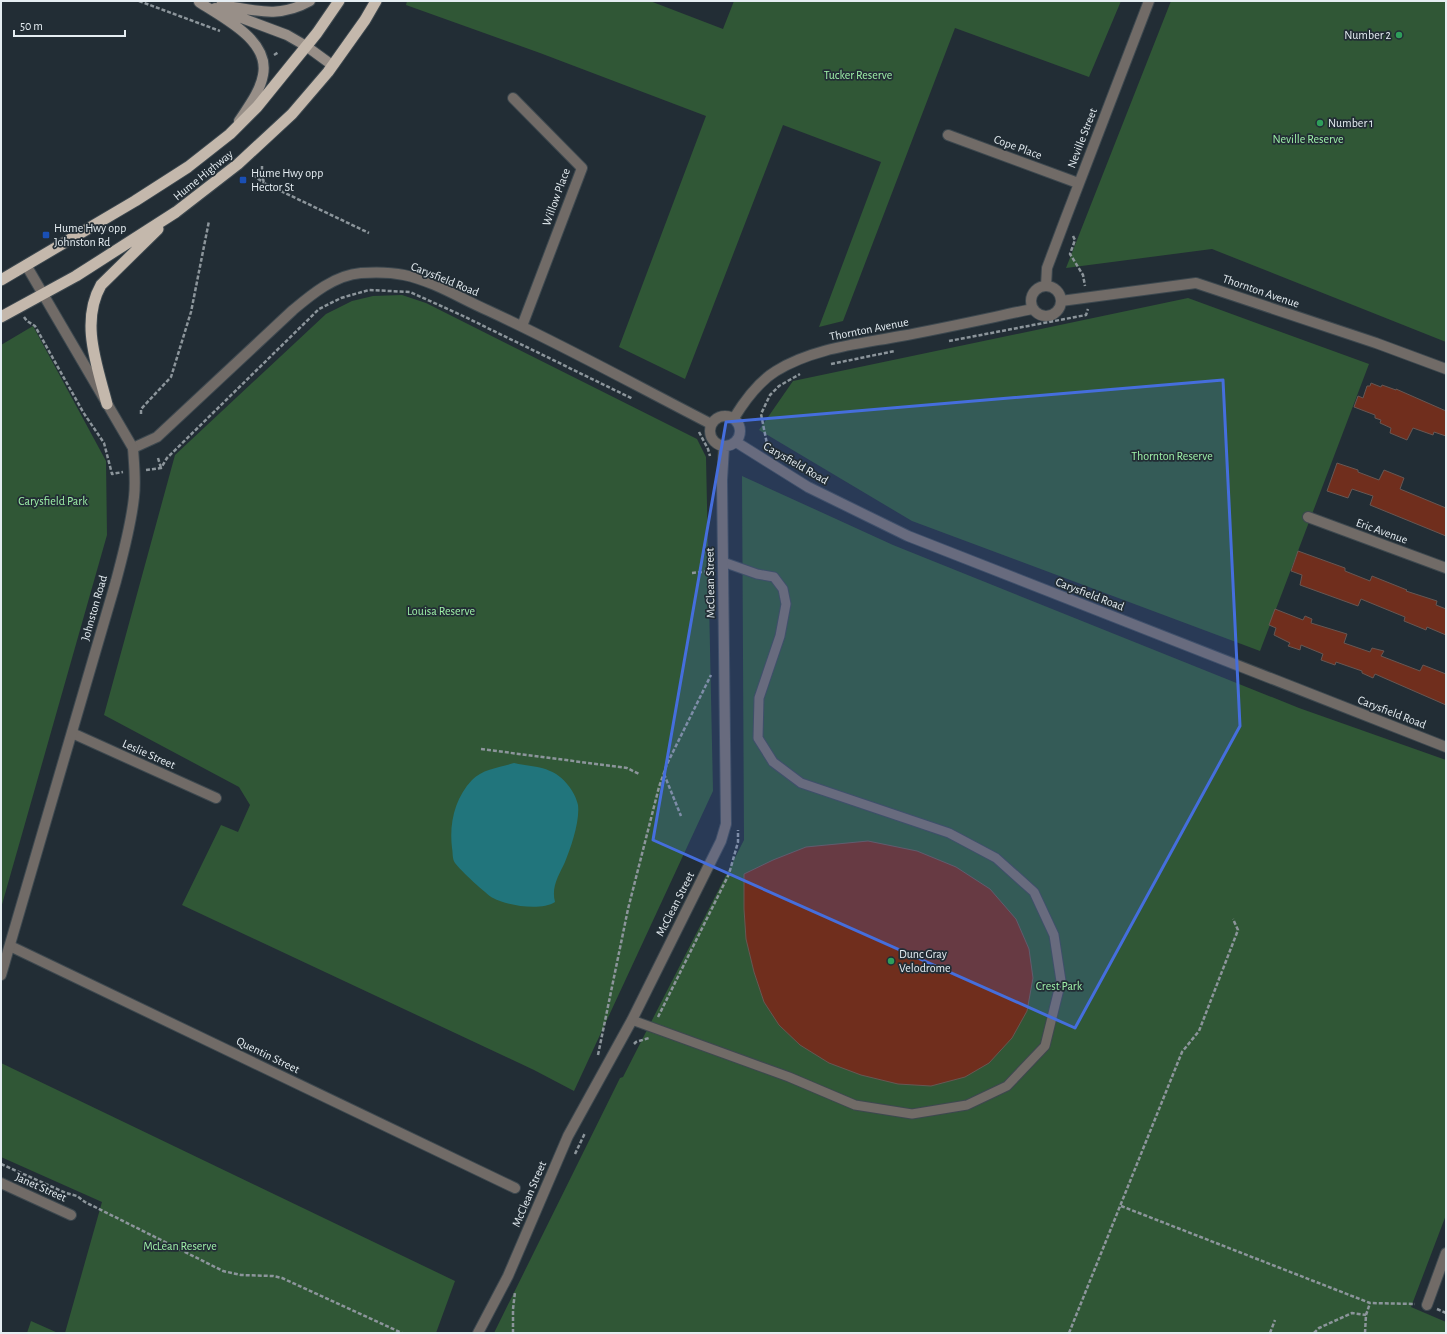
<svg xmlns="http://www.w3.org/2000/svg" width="1447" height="1334" viewBox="0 0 1447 1334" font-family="'Alegreya Sans',sans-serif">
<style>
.green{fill:#305736}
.water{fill:#21757c}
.building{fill:#702e1d;stroke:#675753}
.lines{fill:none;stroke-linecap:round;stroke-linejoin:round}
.service-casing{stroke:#3d484f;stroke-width:11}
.minor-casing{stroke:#3d484f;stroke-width:12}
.tertiary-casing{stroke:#3d484f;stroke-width:12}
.secondary-casing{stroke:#3d484f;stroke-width:12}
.trunk-casing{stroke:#3d484f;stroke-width:13}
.path{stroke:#8c959b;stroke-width:2.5;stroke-dasharray:4 2;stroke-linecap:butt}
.service{stroke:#716b67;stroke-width:9}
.minor{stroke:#716b67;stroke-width:10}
.tertiary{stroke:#716b67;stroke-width:10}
.secondary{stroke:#988f88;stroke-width:10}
.trunk{stroke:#c4b8ac;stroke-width:11}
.marked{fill:#456edd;fill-opacity:0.2;stroke:#456edd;stroke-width:3;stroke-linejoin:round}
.leisure-dot{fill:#2e9e5b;stroke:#222d35;stroke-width:1.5}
.transit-dot{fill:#1a4fb4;stroke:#222d35;stroke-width:1.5}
.labels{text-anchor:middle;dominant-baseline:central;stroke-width:3.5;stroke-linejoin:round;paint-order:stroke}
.poi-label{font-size:12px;fill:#e5edf2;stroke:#222d35;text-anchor:start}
.park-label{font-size:12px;fill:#9ef0a8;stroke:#222d35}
.street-label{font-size:12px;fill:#e5edf2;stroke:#222d35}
</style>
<rect width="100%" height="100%" fill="#222d35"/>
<!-- green -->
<path class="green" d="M407 1H650L723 29 734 1H1121L1089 77 955 28 843 321 819 327 881 162 783 125 685 379 619 347 706 116 540 53 406 5Z
M1171 1H1446V342L1212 249 1066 268Z
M402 295 426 303 697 439 706 457 713 791 574 1091 534 1070 182 905 221 825 238 832 250 805 239 787 104 715 175 455 326 314 352 301 373 296Z
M1188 298 1369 364 1260 651 912 521 759 430 793 381Z
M33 326 106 461 107 535 1 908V345Z
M742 476 893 545 1299 708 1446 760V1215L1411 1307 1446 1322V1333H494L620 1078 623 1077 744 840Z
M1 1063 455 1281 436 1333H65L102 1202 1 1157Z
M31 1321 58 1333H27Z"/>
<!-- water -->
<path class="water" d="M514 763C526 766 540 766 550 771 563 776 575 791 578 805 580 821 571 847 565 862 559 875 551 887 555 902 541 911 508 906 493 898 487 895 459 869 455 863 452 859 453 852 452 848 449 823 455 798 472 780 482 769 501 767 514 763Z"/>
<!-- building -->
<path class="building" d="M1371 383 1381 387 1382 385 1396 390V389L1446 411V436L1434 432 1433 435 1413 428 1407 440 1390 433 1391 428 1380 423 1381 420 1375 418V415L1354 407 1358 396 1363 398 1367 386H1370Z
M1337 463 1358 470V472L1379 480 1384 470 1404 478 1400 489 1446 508V536L1370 505 1373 496 1352 489 1348 498 1327 491Z
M1298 551 1345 568V571L1370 581 1372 576 1407 590 1406 591 1437 601 1436 605 1446 609V635L1427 627 1426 630 1404 621 1405 617 1361 599 1358 606 1300 585 1302 575 1291 571Z
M1275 609 1303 620 1305 616 1312 619 1311 623 1347 634 1344 643 1370 652 1372 648 1384 651 1381 656 1420 671 1423 665 1446 674V705L1375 674 1373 678 1362 673V671L1336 662 1335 665 1321 660 1323 654 1301 645 1300 650 1288 646 1290 643 1274 635 1276 628 1269 625Z
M868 841 917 851 956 867 990 889 1016 919 1029 949 1033 978 1027 1011 1012 1038 989 1063 965 1077 931 1086 898 1084 861 1075 829 1063 800 1045 779 1025 764 1002 754 972 746 939 744 909V874L773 860 806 847Z"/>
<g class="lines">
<!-- service casing -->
<g class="service-casing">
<path id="service" d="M632 1020 789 1077 855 1105 912 1114 967 1105 1007 1086 1045 1046 1061 981 1054 935 1034 892 996 858 949 833 801 783 773 762 758 738 759 698 780 636 786 604 783 589 774 577 757 574 723 562"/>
</g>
<!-- minor casing -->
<g class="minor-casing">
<path id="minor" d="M513 98 582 168 522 326
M948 135 1078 183
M1031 301a15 15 0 1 1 30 0a15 15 0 1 1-30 0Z
M1046 286 1047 268 1065 220 1149 1
M1061 301 1196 283 1376 343 1446 369
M710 431a15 15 0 1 1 30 0a15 15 0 1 1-30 0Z
M734 418C745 400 758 382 776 371 813 348 859 344 901 336 945 328 989 318 1032 309
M736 442 808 487 908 536 1446 747
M133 448 157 437 293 310C312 294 335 275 361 273 375 272 390 272 404 275 433 281 460 298 487 310 563 345 637 386 711 424
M1308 517 1446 568
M72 733 216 798
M10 946 515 1188
M1 1183 71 1215
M1427 1305 1446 1253
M478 1333 508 1276 568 1136 632 1020 721 841 726 824 722 480 724 447"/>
</g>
<!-- tertiary casing -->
<g class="tertiary-casing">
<path id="tertiary" d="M1 975 116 581C123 554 131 526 134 497 136 481 134 464 133 448L26 265"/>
</g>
<!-- secondary casing -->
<g class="secondary-casing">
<path id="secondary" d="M199 2C223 18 270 40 263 75 260 92 248 107 239 121
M221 5C255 10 278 19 310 1
M215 8 287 35 306 46 332 65"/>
</g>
<!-- trunk casing -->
<g class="trunk-casing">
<path id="trunk" d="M1 280 135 201 188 167 230 134 257 107 291 65 317 33 339 1
M1 317 76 276 176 212 238 164 292 114 328 72 365 20 376 1
M107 404C97 365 80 322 101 285L158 229"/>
</g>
<!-- path -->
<path class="path" d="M139 1 220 31
M274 55 279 52
M262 166V175L264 183 369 233
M253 175 264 183
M1073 236 1075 240 1070 254 1083 275 1085 286
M24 317 27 321 35 326 83 412 104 443 112 474 123 472
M949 341 1086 315 1088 309
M831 364 895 351
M141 414V409L171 377 191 312 209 221
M699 432 708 449 710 456
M765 447 767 444 761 414 770 395 779 386 800 374
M158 458 161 468
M146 470 161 468 167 458 319 309 341 298 369 290 410 292 461 315 633 399
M692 573 711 571
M481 749 627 768 639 774
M664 774 681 816
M658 1017 729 874 738 842V830
M634 1044 636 1042 649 1038
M598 1055 628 909 659 787 667 764 711 675
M575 1154 585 1133
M1 1164 66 1193 77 1196 85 1202 223 1271 241 1275 273 1276 282 1278 402 1333
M1121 1206 1370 1303 1415 1304
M1437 1309 1446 1313
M513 1333V1309L515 1292
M1069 1333 1182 1052 1199 1031 1238 930 1233 919
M1270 1333 1275 1320
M1314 1333 1319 1328 1352 1313 1366 1315
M1365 1333 1366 1315 1370 1303"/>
<!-- service -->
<use href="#service" class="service"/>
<!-- minor -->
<use href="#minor" class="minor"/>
<!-- tertiary -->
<use href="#tertiary" class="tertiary"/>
<!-- secondary -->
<use href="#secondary" class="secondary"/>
<!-- trunk -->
<use href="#trunk" class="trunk"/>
</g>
<!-- marked area -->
<path class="marked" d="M1223 380 1240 726 1075 1028 653 840 726 422Z"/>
<!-- markers -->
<g class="leisure-dot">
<circle cx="1399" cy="35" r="4"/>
<circle cx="1320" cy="123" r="4"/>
<circle cx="891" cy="961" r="4"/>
</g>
<g class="transit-dot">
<rect x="239" y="176" width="8" height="8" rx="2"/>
<rect x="42" y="231" width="8" height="8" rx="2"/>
</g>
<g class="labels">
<!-- poi labels -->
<g class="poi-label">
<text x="1391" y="35" text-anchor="end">Number 2</text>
<text x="1328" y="123">Number 1</text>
<text x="251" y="173">Hume Hwy opp<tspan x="251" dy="14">Hector St</tspan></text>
<text x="54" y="228">Hume Hwy opp<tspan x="54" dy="14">Johnston Rd</tspan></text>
<text x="899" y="954">Dunc Gray<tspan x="899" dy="14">Velodrome</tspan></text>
</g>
<!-- park labels -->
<g class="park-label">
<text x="858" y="75">Tucker Reserve</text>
<text x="1308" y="139">Neville Reserve</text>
<text x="1172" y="456">Thornton Reserve</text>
<text x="53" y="501">Carysfield Park</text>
<text x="441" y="611">Louisa Reserve</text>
<text x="1059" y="986">Crest Park</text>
<text x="180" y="1246">McLean Reserve</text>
</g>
<!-- street labels -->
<g class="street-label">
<text transform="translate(1082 138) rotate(-69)">Neville Street</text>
<text transform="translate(1018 147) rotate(20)">Cope Place</text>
<text transform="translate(203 175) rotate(-39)">Hume Highway</text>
<text transform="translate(556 197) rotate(-70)">Willow Place</text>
<text transform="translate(445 279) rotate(22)">Carysfield Road</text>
<text transform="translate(1261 291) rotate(19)">Thornton Avenue</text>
<text transform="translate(869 329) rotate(-11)">Thornton Avenue</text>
<text transform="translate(796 463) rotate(30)">Carysfield Road</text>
<text transform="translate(1382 531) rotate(20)">Eric Avenue</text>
<text transform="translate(710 583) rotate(-91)">McClean Street</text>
<text transform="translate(1090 594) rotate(21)">Carysfield Road</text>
<text transform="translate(94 608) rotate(-74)">Johnston Road</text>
<text transform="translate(1392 712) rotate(21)">Carysfield Road</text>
<text transform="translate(149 754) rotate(24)">Leslie Street</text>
<text transform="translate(675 904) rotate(-63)">McClean Street</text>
<text transform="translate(268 1055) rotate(26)">Quentin Street</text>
<text transform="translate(41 1187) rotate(24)">Janet Street</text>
<text transform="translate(529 1194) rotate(-67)">McClean Street</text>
</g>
</g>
<!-- border -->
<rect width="1447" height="1334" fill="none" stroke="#e5edf2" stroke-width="4"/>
<!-- scale -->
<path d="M14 30v6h111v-6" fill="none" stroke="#e5edf2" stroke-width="2"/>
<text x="20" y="30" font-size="12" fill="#e5edf2" stroke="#222d35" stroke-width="3" paint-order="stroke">50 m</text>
</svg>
